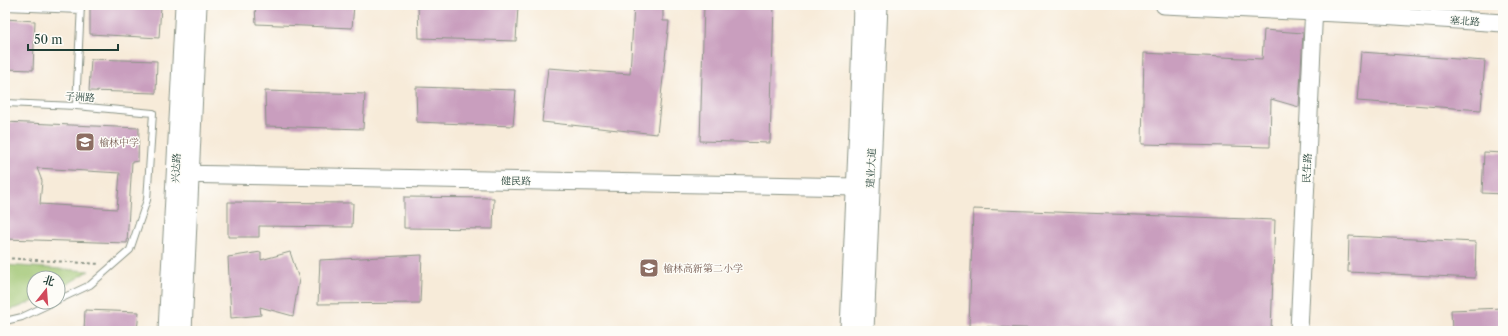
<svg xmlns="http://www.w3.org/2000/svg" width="1508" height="336" viewBox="0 0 1508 336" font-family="'Libre Caslon Text','Noto Serif SC',serif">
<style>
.green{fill:#9ec46f;stroke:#5e8052}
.building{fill:#c99ebe;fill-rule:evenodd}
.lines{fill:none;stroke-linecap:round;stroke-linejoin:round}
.lane-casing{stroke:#8b9486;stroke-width:8}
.secondary-casing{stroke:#8b9486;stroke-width:19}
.primary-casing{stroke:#8b9486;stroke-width:21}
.path{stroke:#8b9486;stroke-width:2;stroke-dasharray:3 3;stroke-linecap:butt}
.lane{stroke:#fff;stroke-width:6}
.secondary{stroke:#fff;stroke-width:17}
.primary{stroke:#fff;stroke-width:19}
.labels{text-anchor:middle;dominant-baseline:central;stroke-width:3;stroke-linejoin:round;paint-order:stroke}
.street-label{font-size:10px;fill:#1f3d34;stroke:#fdfcf7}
.education-label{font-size:10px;fill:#785e54;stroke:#fdfcf7;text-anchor:start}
</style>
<rect width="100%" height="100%" fill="#fdfcf7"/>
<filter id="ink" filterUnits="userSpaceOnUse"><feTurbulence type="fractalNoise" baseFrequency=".025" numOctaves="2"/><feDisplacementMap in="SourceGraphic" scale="8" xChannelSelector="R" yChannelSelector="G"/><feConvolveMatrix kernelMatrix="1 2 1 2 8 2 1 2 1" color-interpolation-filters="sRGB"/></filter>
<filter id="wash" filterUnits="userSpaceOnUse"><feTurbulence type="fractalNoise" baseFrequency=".012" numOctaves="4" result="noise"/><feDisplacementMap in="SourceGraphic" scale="16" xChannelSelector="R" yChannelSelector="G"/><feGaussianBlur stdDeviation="0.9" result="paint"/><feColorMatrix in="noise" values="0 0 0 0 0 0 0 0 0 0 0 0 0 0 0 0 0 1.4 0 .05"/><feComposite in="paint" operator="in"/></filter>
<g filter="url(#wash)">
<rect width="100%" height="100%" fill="#f7ebd9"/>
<!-- green -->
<path class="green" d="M5 265 89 271 58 290V278H34V301L17 308 5 311Z"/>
<g id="blocks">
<!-- building -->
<path class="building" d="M90 5 161 6 159 38 90 34Z
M255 5H354L352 28 256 24Z
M418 5 518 6 516 41 419 38Z
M634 5H663V21H669L657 134 542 122 548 68 630 74Z
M704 5H774L770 143 700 141Z
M5 19 35 21 33 70 5 69Z
M1264 30 1303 33 1299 107 1271 99 1270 147 1142 144 1144 53 1262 59Z
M1361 52 1485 61 1481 110 1357 101Z
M91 59 157 61 156 93 89 91Z
M416 87 516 90 513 126 417 122Z
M265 91 365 94 363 129 266 126Z
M5 122 139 128 138 161 132 162 127 243 5 239ZM37 168 120 173 117 209 40 204 42 181Z
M1484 152 1503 153V194L1482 193Z
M404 197 494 198 493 229 404 228Z
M228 202 353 203 352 227 259 226V237H228Z
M973 209 1275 220 1271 331H1097L969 326Z
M1349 236 1476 242 1475 278 1348 272Z
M261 252V260L290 252 299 279 293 316 260 307 261 315 231 318 228 257Z
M422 255 420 303 318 304 320 260Z
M1503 308V331H1452L1451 310Z
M85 310 139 312 137 331H84Z"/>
</g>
</g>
<g filter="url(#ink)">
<use href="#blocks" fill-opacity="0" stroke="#8b9486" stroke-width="1"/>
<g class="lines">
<!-- lane casing -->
<g class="lane-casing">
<path id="lane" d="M5 7 81 10
M5 103 76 106 153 113 147 200 130 250 90 285 58 300
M76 106 81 5
M5 321 22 317 54 302"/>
</g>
<!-- secondary casing -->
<g class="secondary-casing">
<path id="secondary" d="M1164 5 1380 15 1503 23
M176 174 856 187
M167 331 184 5
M183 331 198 5
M1299 331 1314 5"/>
</g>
<!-- primary casing -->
<g class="primary-casing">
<path id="primary" d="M850 329 859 126 863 5
M864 331 878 5"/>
</g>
<!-- path -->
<path class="path" d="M5 258 100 264"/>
<!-- lane -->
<use href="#lane" class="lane"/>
<!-- secondary -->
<use href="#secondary" class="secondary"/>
<!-- primary -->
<use href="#primary" class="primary"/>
</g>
</g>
<!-- icons -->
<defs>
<g id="school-square" transform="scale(1)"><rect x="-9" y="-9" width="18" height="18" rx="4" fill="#8d6e63" stroke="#fdfcf7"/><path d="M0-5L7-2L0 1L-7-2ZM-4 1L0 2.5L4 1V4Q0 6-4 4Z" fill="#fff"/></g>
</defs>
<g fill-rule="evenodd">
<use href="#school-square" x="85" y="142"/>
<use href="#school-square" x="649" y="268"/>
</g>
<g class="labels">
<!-- street labels -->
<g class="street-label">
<text transform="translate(1465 21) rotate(4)">塞北路</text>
<text transform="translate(80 97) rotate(4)">子洲路</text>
<text transform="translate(176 168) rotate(-87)">兴达路</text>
<text transform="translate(871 168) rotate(-87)">建业大道</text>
<text transform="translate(1307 168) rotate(-87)">民生路</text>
<text transform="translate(516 181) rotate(1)">健民路</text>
</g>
<!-- education labels -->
<g class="education-label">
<text x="99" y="142">榆林中学</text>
<text x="663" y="268">榆林高新第二小学</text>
</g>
</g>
<!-- margin -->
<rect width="1508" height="336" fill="none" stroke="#fdfcf7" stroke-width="20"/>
<!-- north arrow -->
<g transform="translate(46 290) rotate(17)"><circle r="19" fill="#fdfcf7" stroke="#a4b0a9"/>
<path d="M0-3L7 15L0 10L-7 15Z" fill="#d1495b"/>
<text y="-6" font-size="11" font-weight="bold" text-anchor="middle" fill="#1f3d34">北</text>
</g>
<!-- scale -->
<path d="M28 44v6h90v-6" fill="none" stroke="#1f3d34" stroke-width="2"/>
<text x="34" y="44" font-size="12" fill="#1f3d34" stroke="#fdfcf7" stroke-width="3" paint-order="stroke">50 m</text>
</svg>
